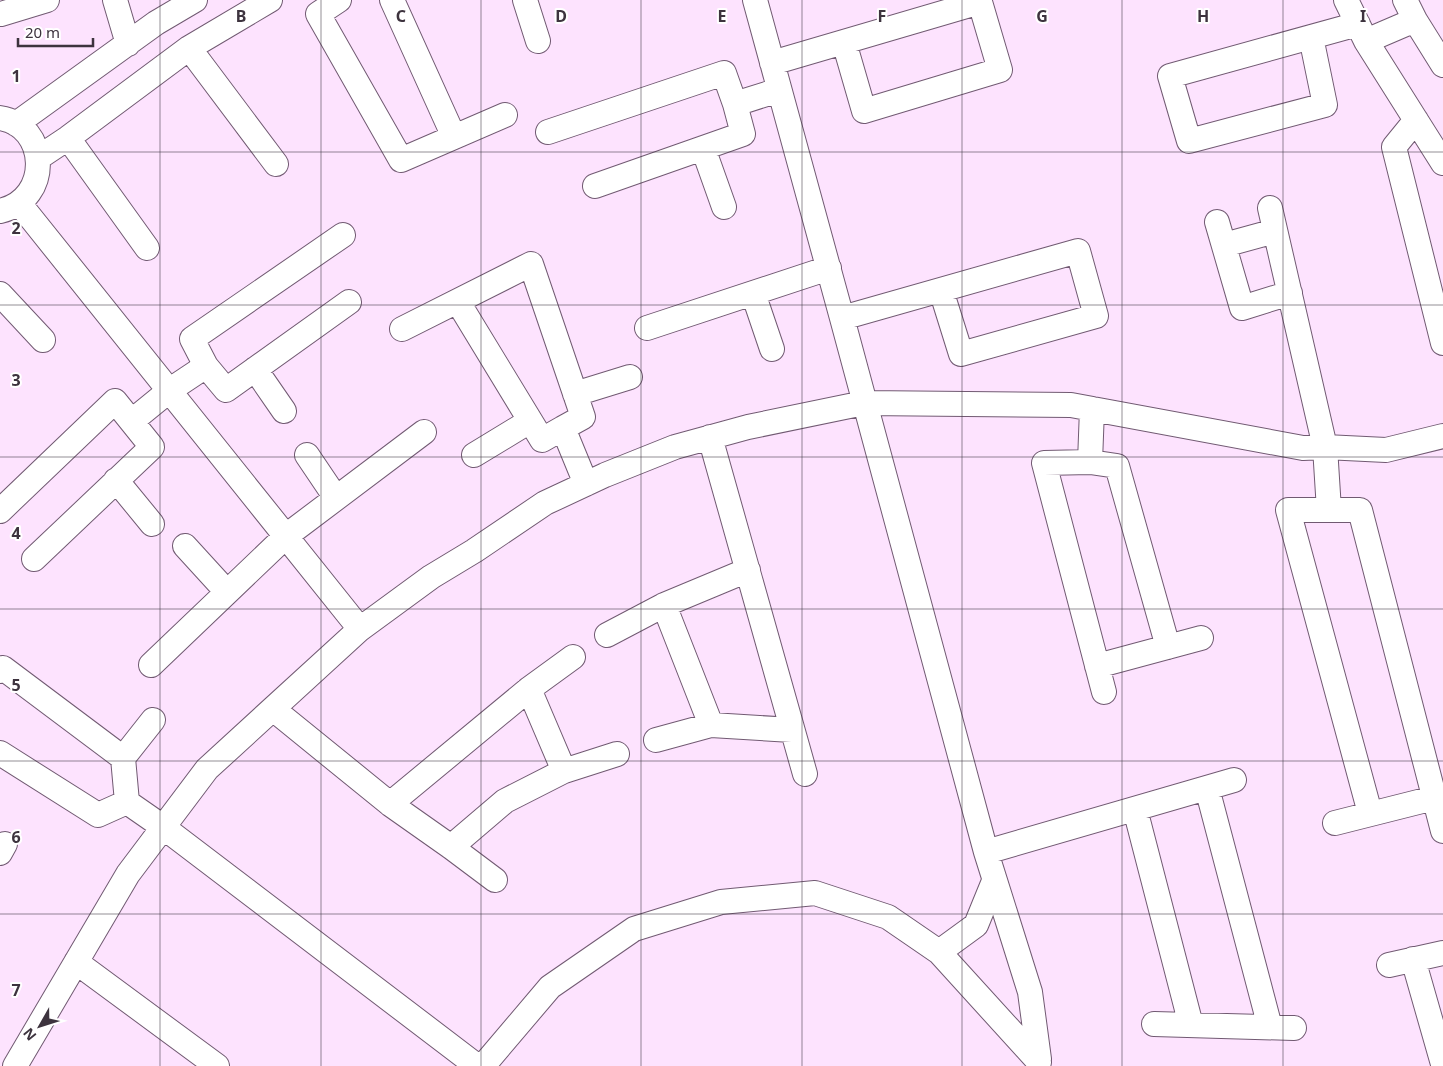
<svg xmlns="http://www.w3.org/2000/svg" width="1443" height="1066" viewBox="0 0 1443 1066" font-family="'Noto Sans',sans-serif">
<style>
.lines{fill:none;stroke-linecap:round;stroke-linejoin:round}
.street-casing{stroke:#715a72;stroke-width:26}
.street{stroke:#fff;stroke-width:24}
.grid{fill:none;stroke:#3d333e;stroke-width:1;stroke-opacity:0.55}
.grid-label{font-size:16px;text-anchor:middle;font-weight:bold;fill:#3d333e;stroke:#fff;stroke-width:4;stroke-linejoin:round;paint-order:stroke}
</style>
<rect width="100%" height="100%" fill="#fde3fe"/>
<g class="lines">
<!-- street casing -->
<g class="street-casing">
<path id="street" d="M115 0 128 44
M339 0 318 14 401 160 505 115
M392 0 454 137
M525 0 538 41
M755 0 842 318 986 852 1030 992 1039 1059
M1346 0 1366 41 1443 163
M1405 0 1415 20 1443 65
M1 14 47 0
M1311 37 1325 105 1189 141 1170 76 1358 24
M1366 41 1415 20
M189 48 276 164
M772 63 980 2 1000 70 864 111 844 42
M0 118C48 125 53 199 0 211
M1416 120 1394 147 1443 343
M16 124 156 23 195 0
M548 132 724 73 735 104 779 90
M68 138 147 248
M703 148 724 207
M38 158 68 138 189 48 270 0
M595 186 743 134 735 104
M19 203 360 629
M1270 208 1325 447 1329 510H1288L1370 813
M1217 222 1242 308 1290 293
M343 235 192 339 206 366 226 390 349 302
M1224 245 1275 231
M753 293 772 349
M0 294 43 340
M458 302 542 440 563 428 586 484
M842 318 1078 251 1096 316 961 354 941 290
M647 328 829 268
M402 329 531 264 583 417 563 428
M255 369 284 411
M575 394 630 377
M132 421 170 390 206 366
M710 437 805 774
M307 455 336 498
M474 455 530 421
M1090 462 1092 409
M116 480 152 524
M1329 510H1360L1443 831
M0 511 115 401 152 447 34 559
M185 546 227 592
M664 605 711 725
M607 635 664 605 748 570
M151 665 286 536 424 432
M1097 666 1201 638
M0 671 3 668 123 758
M529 689 564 771
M1104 692 1044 463 1090 462 1117 466 1168 647
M273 709 390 804 451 847 495 880
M656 740 711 725 792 730
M0 753 98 815 127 802
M1207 788 1270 1027
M127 802 163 827 477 1066
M127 802 123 758 153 720
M390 804 529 689 573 657
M1135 809 1191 1025
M1335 823 1434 798
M451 847 505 801 564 771 617 754
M986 852 1234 780
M0 853 5 844
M939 952 976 925 994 881
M1413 959 1443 1064
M76 962 217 1066
M1389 965 1443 953
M1154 1024 1294 1028
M15 1066 128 874 207 769 360 629 431 577 474 551 545 503 605 475 675 447 748 427 864 403 1071 405 1303 448 1325 447 1386 450 1443 436
M483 1066 550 987 634 929 721 902 815 893 888 917 939 952 1039 1062"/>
</g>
<!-- street -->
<use href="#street" class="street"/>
</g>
<!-- grid -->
<path class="grid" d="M160 0V1066M321 0V1066M481 0V1066M641 0V1066M802 0V1066M962 0V1066M1122 0V1066M1283 0V1066M0 152H1443M0 305H1443M0 457H1443M0 609H1443M0 761H1443M0 914H1443"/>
<g class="grid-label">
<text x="241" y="22">B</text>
<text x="401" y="22">C</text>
<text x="561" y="22">D</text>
<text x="722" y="22">E</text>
<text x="882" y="22">F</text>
<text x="1042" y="22">G</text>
<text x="1203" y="22">H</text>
<text x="1363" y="22">I</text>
<text x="16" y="82">1</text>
<text x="16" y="234">2</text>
<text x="16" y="386">3</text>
<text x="16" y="539">4</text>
<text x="16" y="691">5</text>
<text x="16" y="843">6</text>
<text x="16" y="996">7</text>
</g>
<!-- north arrow -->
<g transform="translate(40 1026) rotate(231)" stroke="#ffffff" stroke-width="4" paint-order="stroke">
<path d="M0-4L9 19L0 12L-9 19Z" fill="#3d333e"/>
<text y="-8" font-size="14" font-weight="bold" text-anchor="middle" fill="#3d333e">N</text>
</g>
<!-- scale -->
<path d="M18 38v8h75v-8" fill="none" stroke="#3d333e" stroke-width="2.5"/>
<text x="25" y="38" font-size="15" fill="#3d333e" stroke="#ffffff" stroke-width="4" paint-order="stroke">20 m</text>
</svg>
